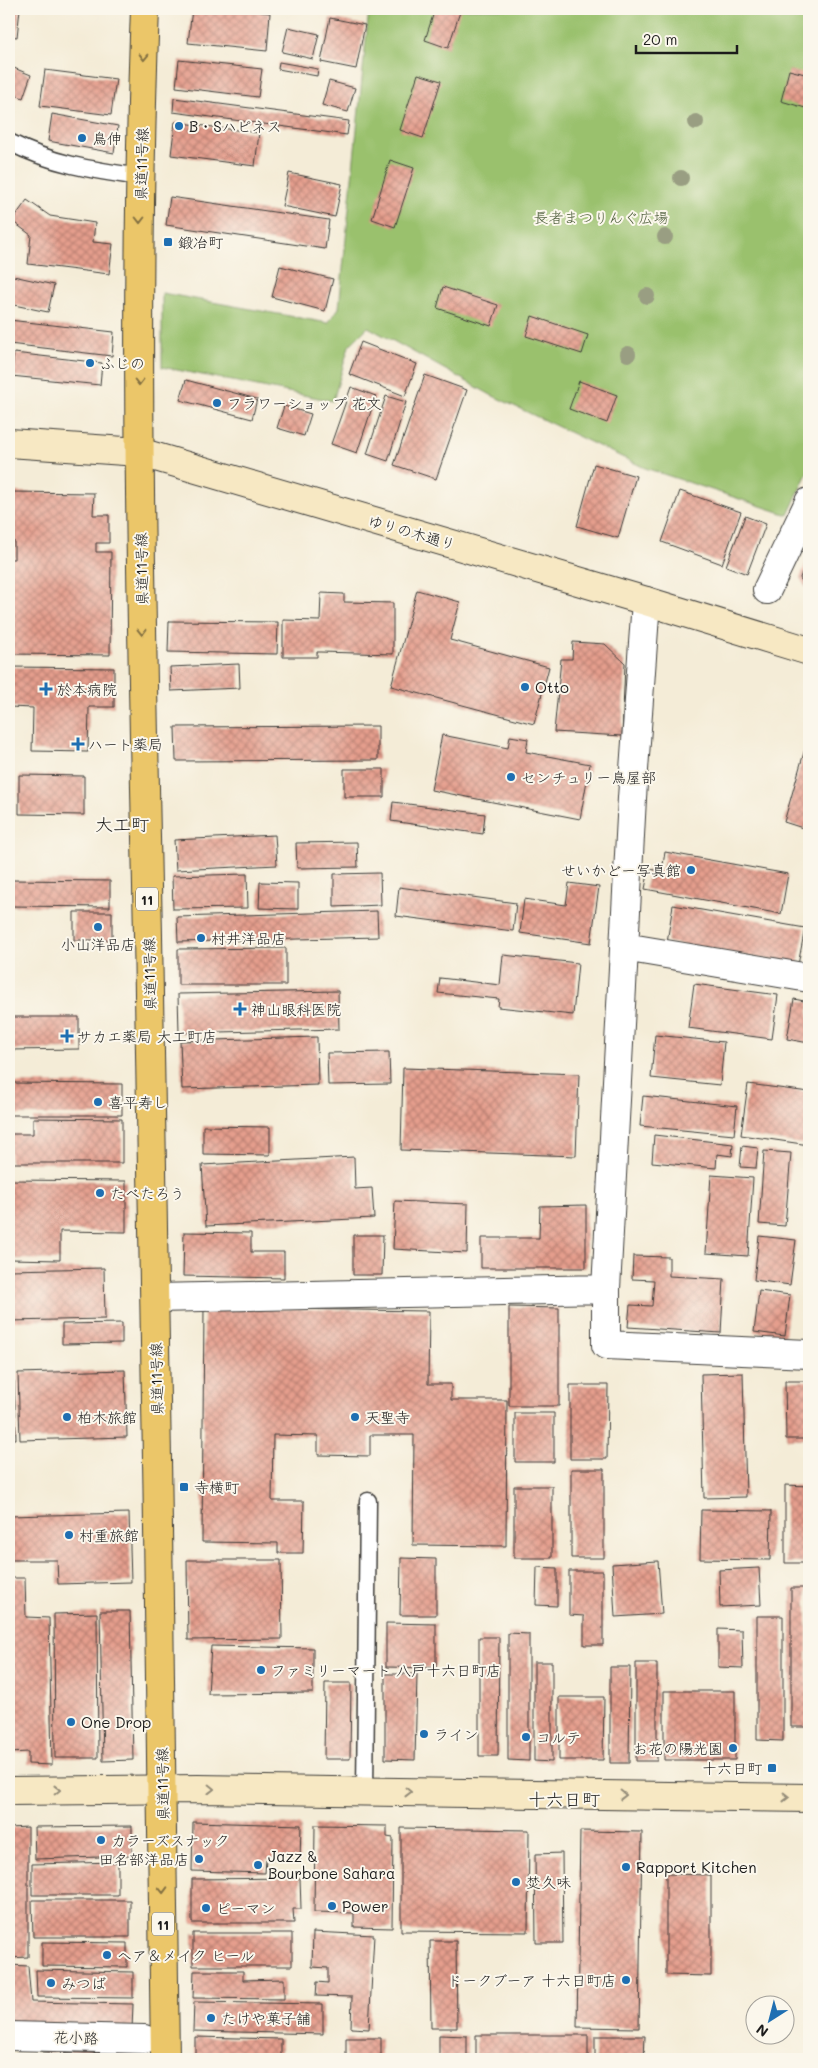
<svg xmlns="http://www.w3.org/2000/svg" width="818" height="2068" viewBox="0 0 818 2068" font-family="Mali,'Klee One',sans-serif">
<style>
.green{fill:#9ac16d;stroke:#5b6e44}
.building{fill:url(#building-cross-hatch)}
.lines{fill:none;stroke-linecap:round;stroke-linejoin:round}
.lane-casing{stroke:#3c3b38;stroke-width:19}
.street-casing{stroke:#3c3b38;stroke-width:30}
.secondary-casing{stroke:#3c3b38;stroke-width:30}
.primary-casing{stroke:#3c3b38;stroke-width:30}
.lane{stroke:#fff;stroke-width:16}
.street{stroke:#fff;stroke-width:28}
.secondary{stroke:#f7e8c3;stroke-width:28}
.primary{stroke:#ebc669;stroke-width:28}
.tree{fill:#999e82}
.oneway{stroke:#847142}
.oneway2{stroke:#948c78}
.poi-dot{fill:#1f6fb2;stroke:#fbf7ec;stroke-width:2}
.labels{text-anchor:middle;dominant-baseline:central;stroke-width:4;stroke-linejoin:round;paint-order:stroke}
.shield{fill:#fbf7ec;stroke:#5f5e5a;stroke-width:1}
.shield-label{font-size:14px;font-weight:bold;fill:#1c1c1c}
.poi-label{font-size:15px;fill:#1c1c1c;stroke:#fbf7ec;text-anchor:start}
.street-label{font-size:15px;fill:#1c1c1c;stroke:#fbf7ec}
.park-label{font-size:15px;fill:#4e5e3c;stroke:#fbf7ec}
.quarter-label{font-size:18px;fill:#1c1c1c;stroke:#fbf7ec}
</style>
<defs>
<pattern id="building-cross-hatch" width="8" height="8" patternUnits="userSpaceOnUse" patternTransform="scale(1.25)"><rect width="8" height="8" fill="#e59e8d"/><path d="M0 0l8 8M0 8l8-8" fill="none" stroke="#b98072"/></pattern>
</defs>
<rect width="100%" height="100%" fill="#fbf7ec"/>
<filter id="ink" filterUnits="userSpaceOnUse"><feTurbulence type="fractalNoise" baseFrequency=".02" numOctaves="2"/><feDisplacementMap in="SourceGraphic" scale="10" xChannelSelector="R" yChannelSelector="G"/><feConvolveMatrix kernelMatrix="1 2 1 2 8 2 1 2 1" color-interpolation-filters="sRGB"/></filter>
<filter id="wash" filterUnits="userSpaceOnUse"><feTurbulence type="fractalNoise" baseFrequency=".0096" numOctaves="4" result="noise"/><feDisplacementMap in="SourceGraphic" scale="20" xChannelSelector="R" yChannelSelector="G"/><feGaussianBlur stdDeviation="1.12" result="paint"/><feColorMatrix in="noise" values="0 0 0 0 0 0 0 0 0 0 0 0 0 0 0 0 0 1.4 0 .05"/><feComposite in="paint" operator="in"/></filter>
<g filter="url(#wash)">
<rect width="100%" height="100%" fill="#f4ecd7"/>
<!-- green -->
<path class="green" d="M369 9H809V469L788 515 645 468 491 395 368 327 349 346 333 401 162 367V293L328 323 339 308Z"/>
<g id="blocks">
<!-- building -->
<path class="building" d="M9 9H20L17 37 9 36Z
M192 9H237L270 13 267 51 188 43Z
M435 9H461L448 48 425 40Z
M330 18 365 25 356 69 321 62Z
M288 27 319 34 313 59 282 52Z
M179 60 262 69 258 97 176 87Z
M279 62 318 69 317 76 278 69Z
M9 66 31 75 23 98 9 92Z
M45 70 116 79 111 115 40 106Z
M789 70 809 75V109L781 101Z
M418 74 441 81 423 138 400 130Z
M329 81 355 88 348 112 322 105Z
M174 98 349 121 347 135 173 112Z
M52 114 118 126 114 153 48 141Z
M175 122 259 133 255 166 171 155Z
M390 160 414 168 395 227 372 219Z
M289 173 342 184 335 217 282 206Z
M170 197 329 220 325 249 166 225Z
M27 200 50 216 95 223 93 242 113 244 109 274 28 264 31 235 12 221Z
M280 266 333 279 325 311 272 297Z
M9 275 54 285 48 312 9 304Z
M443 287 498 305 491 326 437 308Z
M532 316 588 335 582 354 526 336Z
M9 320 114 332 112 356 9 344Z
M361 342 417 364 405 396 349 374Z
M14 353 102 363 100 385 11 376Z
M425 375 467 390 436 479 394 465Z
M186 380 257 399 252 419 180 400Z
M579 381 617 395 607 423 569 409Z
M351 387 376 396 357 453 331 444Z
M386 396 406 402 388 461 367 454Z
M284 406 311 414 304 436 277 428Z
M594 464 636 476 618 538 577 526Z
M680 491 741 512 722 564 662 542Z
M9 492 94 493 93 515H109V543H96V552H111L110 655 9 654V559H14V541H9Z
M745 516 766 524 747 574 726 566Z
M809 555V593L800 578Z
M417 590 460 602 450 640 549 667 534 724 391 686Z
M321 593 344 594V602L393 603V654L320 652H317V657H283V620L320 621Z
M169 621 278 622 277 654 168 652Z
M573 642 605 644 625 663 622 736 554 732 561 659H572Z
M239 664 240 688 171 691 170 667Z
M9 667 114 668V707H89L88 752 32 751 33 708 9 707Z
M378 726V760L176 761 175 727Z
M442 735 508 748 510 736 528 739 526 752 590 764 580 819 431 790Z
M805 749 809 750V830L784 822Z
M344 769H384V797H344Z
M19 775 84 776V815L19 814Z
M393 802 485 814 483 834 391 821Z
M275 835 277 865 176 870 174 840Z
M357 842 358 867 297 868 296 843Z
M665 852 788 874 781 914 645 889 649 869 662 871Z
M380 873 381 905 334 907V874Z
M247 874 248 908 173 909 172 876Z
M9 880 110 881V907L9 906Z
M260 882 298 883V909L259 908Z
M569 883 599 887 591 943 520 933 524 899 566 905Z
M399 887 516 903 513 931 396 916Z
M673 905 805 928 798 965 667 942Z
M377 911 378 937 178 942 177 917Z
M74 912H112V940H74Z
M286 948V985H178V949Z
M503 955 578 963 573 1015 498 1007 499 999 438 993 440 978 500 985Z
M694 984 778 995 772 1039 688 1028Z
M338 991 339 1029 179 1033 178 994Z
M794 999 809 1002V1043L787 1039Z
M9 1017H79V1049L9 1050Z
M655 1035 724 1042 720 1085 651 1078Z
M317 1037 318 1085 182 1089 180 1041Z
M389 1052 390 1084 328 1085 327 1053Z
M403 1068 579 1074 576 1156 401 1150Z
M9 1083 122 1084V1115H9Z
M748 1084 809 1092V1145L741 1135Z
M643 1096 737 1106 734 1135 640 1126Z
M33 1118 122 1119V1163H10V1134H33Z
M203 1126 270 1127V1155L203 1154Z
M654 1135 733 1144 732 1156 717 1154 716 1168 652 1162Z
M742 1146 758 1148 756 1168 740 1167Z
M764 1151 791 1153 785 1226 759 1224Z
M354 1157 355 1189 372 1188 374 1218 206 1226 202 1165Z
M711 1175 753 1178 748 1256 706 1253Z
M9 1180 126 1181V1232L60 1231V1260L9 1259Z
M395 1201 468 1204 467 1253 393 1249Z
M586 1205V1268H481V1238H539L540 1206Z
M184 1232 251 1233V1252H284V1278L183 1276Z
M353 1235H383L382 1275H353Z
M759 1236 796 1240 790 1285 754 1280Z
M633 1256 669 1257V1276L724 1279 721 1333 628 1327 630 1305 652 1306 654 1280 632 1279Z
M104 1268 105 1319 9 1321V1270Z
M759 1291 790 1295 785 1336 754 1332Z
M509 1307 559 1308V1406H509Z
M204 1308 429 1311 428 1384H451V1400H507L506 1546 413 1545 414 1435H370V1456L318 1455V1436L273 1435 272 1501H304L303 1553H278V1543L202 1542Z
M122 1323V1343L62 1344V1324Z
M125 1370 127 1437 20 1440 18 1373Z
M743 1373 746 1497 704 1498 701 1374Z
M9 1381H14L16 1439H9Z
M785 1381H809V1439H786Z
M570 1385H608L607 1459H570Z
M515 1413H554V1462H515Z
M571 1469H604V1558H571Z
M785 1485 809 1486V1563H785Z
M514 1486H552V1558H514Z
M701 1510 771 1511 770 1560 700 1559Z
M129 1513 131 1582 58 1584 57 1560H9V1516Z
M401 1558 436 1559V1615H400Z
M187 1560H281L282 1639 188 1640Z
M658 1561 662 1614 615 1617 612 1564Z
M537 1567 557 1568V1606L536 1605Z
M759 1568 761 1605 720 1607 719 1570Z
M569 1571H603V1645H584V1616L569 1615Z
M9 1578H25L26 1617 49 1618 52 1765 28 1764V1752L9 1753Z
M791 1588H807V1727H791Z
M100 1611H130L133 1760 103 1761Z
M97 1613 98 1758H55L54 1614Z
M757 1616H783V1741L757 1740Z
M386 1623 436 1624V1668L386 1667Z
M718 1629 742 1630 743 1668 718 1667Z
M508 1633 529 1634V1761L508 1760Z
M479 1637H499L498 1756H479Z
M211 1646 313 1648V1693L208 1694Z
M534 1662H552V1762L534 1761Z
M636 1663H657V1761H636Z
M610 1667H630L629 1763H610Z
M385 1674H417L415 1760 385 1759Z
M325 1683H351L350 1759H324Z
M664 1691H735V1760H664Z
M559 1697H604L603 1760H559Z
M193 1822 301 1825 300 1860 266 1859 265 1873 192 1871Z
M315 1825 387 1826V1837L393 1838 392 1928 354 1927V1913L314 1912Z
M132 1826V1856L35 1859 34 1827Z
M28 1827V1957L9 1958V1828Z
M401 1828 529 1830 528 1932 401 1931Z
M580 1831 642 1832 639 2028 577 2027Z
M562 1853 563 1943H536L535 1854Z
M118 1862V1895H32V1864Z
M666 1874 711 1875V1976L666 1975Z
M300 1878 301 1909H293L294 1923H192V1879Z
M32 1900H130V1937H33Z
M313 1932 374 1935 369 2029 351 2028 352 1997 316 1996 317 1982 328 1983V1968L312 1967Z
M193 1933H292V1966H193Z
M430 1941H456L457 2028H431Z
M42 1942 127 1943V1967L42 1966Z
M9 1965 28 1966 31 2002 133 2004 131 2054 42 2052 41 2035 9 2034Z
M36 1970 133 1972V1998L37 1997Z
M194 1971H243V1980L284 1979V1999L193 1998Z
M194 2002 323 2004V2034L193 2031Z
M439 2035 467 2036V2059H439Z
M476 2035H588V2059H476Z
M595 2036H645L644 2059H595Z
M195 2037 281 2039V2059H195Z
M346 2038H381V2059H346Z"/>
</g>
</g>
<g filter="url(#ink)">
<use href="#blocks" fill-opacity="0" stroke="#3c3b38" stroke-width="1"/>
<g class="lines">
<!-- lane casing -->
<g class="lane-casing">
<path id="lane" d="M9 142C52 164 92 170 140 177
M365 1792 368 1501"/>
</g>
<!-- street casing -->
<g class="street-casing">
<path id="street" d="M767 590 809 502
M646 601 632 798 606 1289V1345L809 1354
M624 947 809 978
M155 1298 606 1289
M9 2036 144 2039"/>
</g>
<!-- secondary casing -->
<g class="secondary-casing">
<path id="secondary" d="M9 443 139 452 646 601 809 651
M9 1791 198 1789 809 1798"/>
</g>
<!-- primary casing -->
<g class="primary-casing">
<path id="primary" d="M145 9C133 318 142 627 148 936 155 1310 161 1685 165 2059"/>
</g>
<!-- lane -->
<use href="#lane" class="lane"/>
<!-- street -->
<use href="#street" class="street"/>
<!-- secondary -->
<use href="#secondary" class="secondary"/>
<!-- primary -->
<use href="#primary" class="primary"/>
</g>
<!-- trees -->
<g class="tree">
<circle cx="696" cy="122" r="8"/>
<circle cx="681" cy="178" r="8"/>
<circle cx="665" cy="237" r="8"/>
<circle cx="647" cy="296" r="8"/>
<circle cx="628" cy="354" r="8"/>
</g>
<!-- one-way arrows -->
<defs><path id="oneway-chevron" d="M-2-3.5L2.5 0L-2 3.5" fill="none" stroke-width="1.6" stroke-linecap="round" stroke-linejoin="round" transform="scale(1.25)"/></defs>
<g class="oneway">
<use href="#oneway-chevron" transform="translate(144 57) rotate(92)"/>
<use href="#oneway-chevron" transform="translate(140 220) rotate(90)"/>
<use href="#oneway-chevron" transform="translate(139 382) rotate(90)"/>
<use href="#oneway-chevron" transform="translate(142 632) rotate(89)"/>
<use href="#oneway-chevron" transform="translate(163 1890) rotate(89)"/>
</g>
<g class="oneway2">
<use href="#oneway-chevron" transform="translate(211 1789) rotate(1)"/>
<use href="#oneway-chevron" transform="translate(57 1790) rotate(-1)"/>
<use href="#oneway-chevron" transform="translate(408 1792) rotate(1)"/>
<use href="#oneway-chevron" transform="translate(623 1795) rotate(1)"/>
<use href="#oneway-chevron" transform="translate(786 1797) rotate(1)"/>
</g>
</g>
<!-- markers -->
<g class="poi-dot">
<circle cx="179" cy="126" r="5"/>
<circle cx="82" cy="138" r="5"/>
<rect x="163" y="237" width="10" height="10" rx="2.5"/>
<circle cx="90" cy="363" r="5"/>
<circle cx="217" cy="403" r="5"/>
<circle cx="525" cy="687" r="5"/>
<path d="M43.5 681.5h5v5h5v5h-5v5h-5v-5h-5v-5h5z"/>
<path d="M75.5 736.5h5v5h5v5h-5v5h-5v-5h-5v-5h5z"/>
<circle cx="511" cy="777" r="5"/>
<circle cx="691" cy="870" r="5"/>
<circle cx="98" cy="927" r="5"/>
<circle cx="201" cy="938" r="5"/>
<path d="M237.5 1001.5h5v5h5v5h-5v5h-5v-5h-5v-5h5z"/>
<path d="M64.5 1028.5h5v5h5v5h-5v5h-5v-5h-5v-5h5z"/>
<circle cx="98" cy="1102" r="5"/>
<circle cx="100" cy="1193" r="5"/>
<circle cx="67" cy="1417" r="5"/>
<circle cx="355" cy="1417" r="5"/>
<rect x="179" y="1482" width="10" height="10" rx="2.5"/>
<circle cx="69" cy="1535" r="5"/>
<circle cx="261" cy="1670" r="5"/>
<circle cx="71" cy="1722" r="5"/>
<circle cx="424" cy="1734" r="5"/>
<circle cx="526" cy="1737" r="5"/>
<circle cx="733" cy="1748" r="5"/>
<rect x="767" y="1763" width="10" height="10" rx="2.5"/>
<circle cx="101" cy="1840" r="5"/>
<circle cx="199" cy="1859" r="5"/>
<circle cx="258" cy="1865" r="5"/>
<circle cx="626" cy="1867" r="5"/>
<circle cx="516" cy="1882" r="5"/>
<circle cx="332" cy="1906" r="5"/>
<circle cx="206" cy="1908" r="5"/>
<circle cx="107" cy="1955" r="5"/>
<circle cx="626" cy="1980" r="5"/>
<circle cx="51" cy="1983" r="5"/>
<circle cx="211" cy="2018" r="5"/>
</g>
<g class="labels">
<!-- shield labels -->
<g class="shield">
<rect x="136" y="887.5" width="22" height="23" rx="4"/>
<rect x="152" y="1912.5" width="22" height="23" rx="4"/>
</g>
<g class="shield-label">
<text x="147" y="899">11</text>
<text x="163" y="1924">11</text>
</g>
<!-- poi labels -->
<g class="poi-label">
<text x="189" y="126">B・Sハピネス</text>
<text x="92" y="138">鳥伸</text>
<text x="178" y="242">鍛冶町</text>
<text x="100" y="363">ふじの</text>
<text x="227" y="403">フラワーショップ 花文</text>
<text x="535" y="687">Otto</text>
<text x="57" y="689">於本病院</text>
<text x="88" y="744">ハート薬局</text>
<text x="521" y="777">センチュリー鳥屋部</text>
<text x="681" y="870" text-anchor="end">せいかどー写真館</text>
<text x="211" y="938">村井洋品店</text>
<text x="98" y="944" text-anchor="middle">小山洋品店</text>
<text x="251" y="1009">神山眼科医院</text>
<text x="77" y="1036">サカエ薬局 大工町店</text>
<text x="108" y="1102">喜平寿し</text>
<text x="110" y="1193">たべたろう</text>
<text x="77" y="1417">柏木旅館</text>
<text x="365" y="1417">天聖寺</text>
<text x="194" y="1487">寺横町</text>
<text x="79" y="1535">村重旅館</text>
<text x="271" y="1670">ファミリーマート 八戸十六日町店</text>
<text x="81" y="1722">One Drop</text>
<text x="434" y="1734">ライン</text>
<text x="536" y="1737">コルテ</text>
<text x="723" y="1748" text-anchor="end">お花の陽光園</text>
<text x="762" y="1768" text-anchor="end">十六日町</text>
<text x="111" y="1840">カラーズスナック</text>
<text x="268" y="1856">Jazz &amp;<tspan x="268" dy="17">Bourbone Sahara</tspan></text>
<text x="189" y="1859" text-anchor="end">田名部洋品店</text>
<text x="636" y="1867">Rapport Kitchen</text>
<text x="526" y="1882">焚久味</text>
<text x="342" y="1906">Power</text>
<text x="216" y="1908">ピーマン</text>
<text x="117" y="1955">ヘア＆メイク ヒール</text>
<text x="616" y="1980" text-anchor="end">ドークブーア 十六日町店</text>
<text x="61" y="1983">みつば</text>
<text x="221" y="2018">たけや菓子舗</text>
</g>
<!-- street labels -->
<g class="street-label">
<text transform="translate(141 164) rotate(-89)">県道11号線</text>
<text transform="translate(412 532) rotate(16)">ゆりの木通り</text>
<text transform="translate(141 569) rotate(-91)">県道11号線</text>
<text transform="translate(149 974) rotate(-91)">県道11号線</text>
<text transform="translate(156 1379) rotate(-91)">県道11号線</text>
<text transform="translate(162 1784) rotate(-91)">県道11号線</text>
<text transform="translate(76 2037) rotate(2)">花小路</text>
</g>
<!-- park labels -->
<g class="park-label">
<text x="601" y="217">長者まつりんぐ広場</text>
</g>
<!-- quarter labels -->
<g class="quarter-label">
<text x="122" y="824">大工町</text>
<text x="564" y="1799">十六日町</text>
</g>
</g>
<!-- margin -->
<rect width="818" height="2068" fill="none" stroke="#fbf7ec" stroke-width="30"/>
<!-- north arrow -->
<g transform="translate(770 2020) rotate(216)"><circle r="24" fill="#fbf7ec" stroke="#a29f99"/>
<path d="M0-4L9 19L0 12L-9 19Z" fill="#1f6fb2"/>
<text y="-8" font-size="14" font-weight="bold" text-anchor="middle" fill="#1c1c1c">N</text>
</g>
<!-- scale -->
<path d="M636 45v8h101v-8" fill="none" stroke="#1c1c1c" stroke-width="2.5"/>
<text x="643" y="45" font-size="15" fill="#1c1c1c" stroke="#fbf7ec" stroke-width="4" paint-order="stroke">20 m</text>
</svg>
